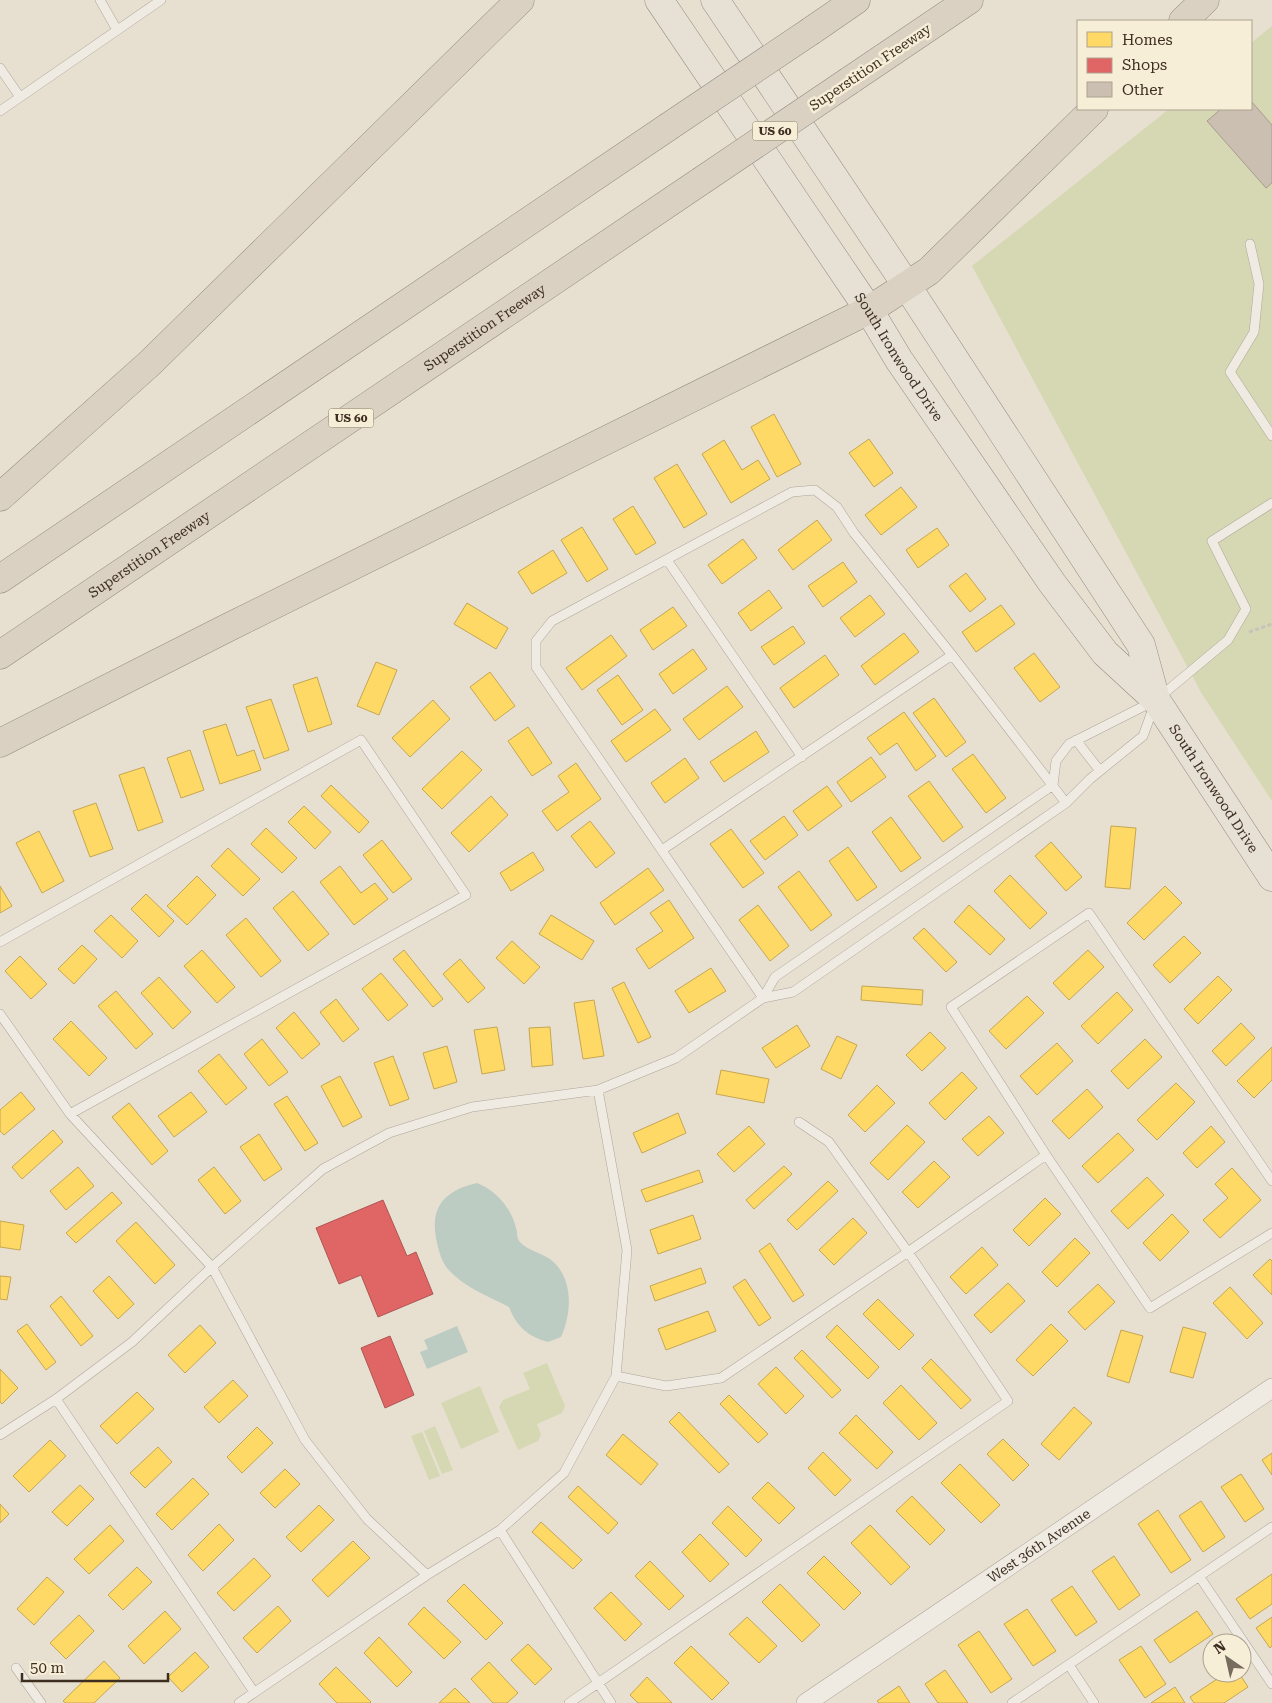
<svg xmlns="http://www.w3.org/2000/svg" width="1272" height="1703" viewBox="0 0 1272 1703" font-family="'Roboto Serif',serif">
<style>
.green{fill:#d6d7b3}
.water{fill:#bcccc2}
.homes{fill:#ffd966;stroke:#c5a651}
.shops{fill:#e06666;stroke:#af5551}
.building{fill:#cbbfb2;stroke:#a89c90}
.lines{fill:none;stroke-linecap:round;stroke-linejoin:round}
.service-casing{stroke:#ada599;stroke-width:10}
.minor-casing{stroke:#ada599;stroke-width:20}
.primary-casing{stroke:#928b80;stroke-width:29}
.motorway-casing{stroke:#928b80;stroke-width:29}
.path{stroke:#c8c2b9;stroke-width:3;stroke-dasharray:4 2.5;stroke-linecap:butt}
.service{stroke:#efebe3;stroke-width:9}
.minor{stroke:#efebe3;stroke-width:19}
.primary{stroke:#e6e1d4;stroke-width:28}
.motorway{stroke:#dad1c2;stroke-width:28}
.motorway-bridge-casing{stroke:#928b80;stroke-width:29;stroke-linecap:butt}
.motorway-bridge{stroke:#dad1c2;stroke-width:28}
.labels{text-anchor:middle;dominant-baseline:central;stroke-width:5;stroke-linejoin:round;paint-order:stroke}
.shield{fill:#f7eed8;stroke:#756857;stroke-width:1}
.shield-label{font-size:12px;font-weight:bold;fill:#3d2e20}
.street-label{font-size:14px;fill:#3d2e20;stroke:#f7eed8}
</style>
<rect width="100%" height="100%" fill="#e7e0d1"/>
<!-- green -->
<path class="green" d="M1272 26V801L1202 694 972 266 1169 109H1251V43Z
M547 1363 565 1406 562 1413 537 1424 541 1434 538 1441 518 1450 499 1407 503 1400 530 1389 523 1373Z
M480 1386 499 1432 461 1449 441 1403Z
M435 1426 453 1470 442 1474 424 1431Z
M422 1432 440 1476 429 1480 411 1436Z"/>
<!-- water -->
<path class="water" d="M477 1183C495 1190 511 1207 516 1228 518 1234 516 1237 520 1242 527 1250 541 1253 550 1259 574 1277 572 1313 561 1337L548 1342C528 1337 516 1326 509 1307 488 1296 463 1287 447 1268 442 1262 439 1252 437 1243 429 1208 443 1191 477 1183Z
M457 1326 468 1352 427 1369 420 1352 428 1349 424 1340Z"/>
<!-- homes -->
<path class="homes" d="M774 414 801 464 777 477 751 427Z
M869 439 893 473 874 487 849 453Z
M724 440 742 470 758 460 770 479 731 503 702 454Z
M677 464 707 514 684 528 654 478Z
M901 487 917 507 881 535 865 515Z
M633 506 656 543 636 555 613 519Z
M817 520 832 540 793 570 778 550Z
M582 527 608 569 587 582 561 540Z
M937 528 949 545 918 568 906 550Z
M743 539 757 558 722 584 708 565Z
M553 550 567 573 532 594 518 572Z
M843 562 857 582 823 607 808 586Z
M966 573 986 599 970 612 949 586Z
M769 590 782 608 751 631 738 613Z
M870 595 885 614 855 637 840 618Z
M467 603 508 628 496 649 454 624Z
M1001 605 1015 624 976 652 962 632Z
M673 607 687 626 653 650 640 630Z
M793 626 805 643 774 665 761 647Z
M904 633 919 652 875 685 861 666Z
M611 635 627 656 582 690 566 668Z
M693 649 707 669 673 694 659 674Z
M1034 653 1060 687 1040 702 1014 668Z
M825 655 839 675 794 708 780 688Z
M376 662 397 670 379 715 357 706Z
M490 672 515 706 495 721 470 687Z
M618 675 643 710 622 725 597 690Z
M317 677 332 724 308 732 293 685Z
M727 686 743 707 699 740 683 719Z
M934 698 966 742 946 757 913 713Z
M271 699 289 750 264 759 246 707Z
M433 700 450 719 410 757 392 738Z
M655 709 671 730 626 762 611 741Z
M904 712 936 756 916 771 897 743 880 755 867 738Z
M226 724 237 756 254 750 261 770 220 784 203 731Z
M528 727 552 763 532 776 508 741Z
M756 731 769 752 724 782 710 762Z
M190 750 204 790 181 798 167 758Z
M462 751 482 770 442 809 422 789Z
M973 754 1006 798 986 813 952 769Z
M871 757 886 777 851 802 837 782Z
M685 758 699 778 665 803 651 783Z
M576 763 601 799 557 831 542 811 569 792 558 776Z
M144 767 163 822 138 831 119 775Z
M929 781 963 827 943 842 908 796Z
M331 785 369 822 359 833 321 796Z
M827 786 842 806 808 831 793 811Z
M491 796 508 815 469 852 451 833Z
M96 803 113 849 90 857 73 811Z
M304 806 331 832 315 849 288 822Z
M784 816 798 835 765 860 750 841Z
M891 817 921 858 901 872 872 832Z
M590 821 615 853 596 868 571 836Z
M1111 826 1136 828 1130 889 1105 887Z
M266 828 297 858 282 873 251 844Z
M731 829 764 873 743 888 710 844Z
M39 831 64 881 42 893 16 843Z
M382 840 412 879 393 893 363 855Z
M1051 842 1082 877 1066 891 1035 856Z
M848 847 877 887 857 901 829 861Z
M228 848 260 879 243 896 211 866Z
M533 852 544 870 511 891 500 873Z
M340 866 361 893 375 883 388 899 354 925 320 882Z
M648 868 664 890 615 925 600 903Z
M799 871 832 915 811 931 778 887Z
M1010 875 1047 913 1030 929 994 891Z
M197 876 216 895 187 925 167 906Z
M0 886 12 906 0 913Z
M1165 886 1182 903 1144 940 1127 923Z
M293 891 329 934 308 951 273 908Z
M146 894 174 921 159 937 131 909Z
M669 900 694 938 649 969 636 949 663 931 650 913Z
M758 905 789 946 770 961 739 920Z
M969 905 1005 939 990 955 954 922Z
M111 915 138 941 122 958 94 931Z
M551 915 594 941 582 960 539 934Z
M246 918 281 961 261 977 226 935Z
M924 928 957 962 946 972 913 938Z
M1184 936 1201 953 1170 983 1153 965Z
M512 941 540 967 524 984 496 958Z
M82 945 97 959 74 984 58 969Z
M202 950 235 987 217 1003 184 966Z
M404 950 443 999 433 1007 393 959Z
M1088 950 1104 967 1069 1000 1053 983Z
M20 956 47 984 31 999 5 971Z
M460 959 485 988 468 1003 443 974Z
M711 968 726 991 689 1013 675 991Z
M381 973 408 1005 388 1021 362 989Z
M1218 976 1232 990 1198 1024 1184 1009Z
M159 977 191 1012 173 1029 141 993Z
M624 982 651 1037 638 1043 612 988Z
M862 986 923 990 922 1005 861 1000Z
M116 991 153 1034 136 1049 98 1006Z
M1117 992 1133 1010 1098 1044 1081 1026Z
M1027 996 1044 1013 1006 1049 989 1031Z
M336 999 359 1029 343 1042 320 1012Z
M594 1000 604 1056 583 1059 574 1003Z
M294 1012 320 1044 302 1059 276 1028Z
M71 1021 107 1058 89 1076 53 1039Z
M1241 1023 1255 1038 1226 1066 1212 1051Z
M797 1025 810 1046 776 1068 762 1048Z
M497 1027 505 1070 482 1074 474 1030Z
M550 1027 553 1065 532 1067 529 1028Z
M930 1032 946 1048 922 1071 906 1055Z
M837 1036 857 1045 841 1079 821 1069Z
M262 1039 288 1072 269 1086 244 1054Z
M1145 1039 1162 1057 1128 1089 1111 1071Z
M1057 1043 1073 1061 1037 1095 1020 1076Z
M447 1046 457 1082 434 1089 423 1053Z
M1272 1047V1080L1254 1098 1237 1081Z
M219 1054 247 1088 226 1105 198 1071Z
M393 1056 409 1099 390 1106 374 1063Z
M721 1070 769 1079 764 1103 716 1094Z
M962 1072 977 1088 945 1120 929 1103Z
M340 1076 362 1117 343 1127 321 1086Z
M1176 1083 1195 1102 1157 1140 1137 1120Z
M877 1085 895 1103 865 1132 848 1115Z
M1087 1089 1103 1107 1069 1139 1052 1121Z
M21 1092 35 1109 4 1135 0 1131V1110Z
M191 1092 207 1112 174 1137 158 1116Z
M287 1096 318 1143 305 1151 274 1104Z
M129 1103 168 1151 152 1165 112 1117Z
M678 1113 686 1133 642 1153 633 1133Z
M989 1116 1004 1133 978 1156 962 1139Z
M907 1125 925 1142 888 1180 870 1163Z
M749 1126 765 1144 734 1172 717 1154Z
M1211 1126 1225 1142 1197 1168 1183 1153Z
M53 1130 63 1142 22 1179 12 1167Z
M1118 1133 1134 1150 1098 1183 1082 1166Z
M259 1134 282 1169 264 1181 240 1147Z
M934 1161 950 1177 918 1208 902 1192Z
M784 1166 792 1174 754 1209 746 1200Z
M78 1167 94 1186 66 1210 50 1191Z
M214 1167 241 1201 225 1214 198 1180Z
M1232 1168 1261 1200 1220 1238 1203 1220 1228 1198 1215 1184Z
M699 1170 703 1182 646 1202 641 1190Z
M1147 1177 1164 1195 1128 1229 1111 1211Z
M828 1181 838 1191 797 1230 787 1220Z
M112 1192 122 1203 76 1243 66 1233Z
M1045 1198 1061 1214 1029 1246 1013 1230Z
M1172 1214 1189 1232 1160 1261 1143 1243Z
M693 1215 701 1239 658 1254 650 1230Z
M853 1218 867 1233 834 1265 819 1250Z
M0 1221 24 1225 20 1250 0 1247Z
M136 1222 175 1265 155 1284 116 1241Z
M1075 1238 1090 1253 1057 1287 1042 1272Z
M770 1243 804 1295 793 1302 759 1251Z
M982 1247 998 1265 966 1294 950 1277Z
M1270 1259 1272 1261V1295L1253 1275Z
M701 1268 706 1283 655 1301 650 1286Z
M0 1276 11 1277 7 1300 0 1299Z
M109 1276 134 1304 118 1319 93 1291Z
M745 1279 771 1318 759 1326 733 1287Z
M1008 1283 1025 1301 991 1333 974 1315Z
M1098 1284 1115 1302 1085 1330 1068 1312Z
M1230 1287 1263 1323 1247 1339 1213 1303Z
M61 1296 93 1336 81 1346 50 1306Z
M878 1299 914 1335 899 1350 863 1314Z
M708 1311 716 1331 666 1350 658 1329Z
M27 1324 56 1362 46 1370 17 1331Z
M1051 1324 1068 1341 1033 1376 1016 1360Z
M200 1325 216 1343 185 1373 168 1355Z
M837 1325 879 1367 868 1379 826 1337Z
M1183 1327 1206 1333 1193 1378 1170 1372Z
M1121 1330 1143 1336 1129 1383 1107 1376Z
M802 1350 841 1390 832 1398 794 1358Z
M931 1359 971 1400 961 1409 922 1368Z
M776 1367 804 1396 786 1414 758 1384Z
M0 1369 18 1388 2 1404 0 1402Z
M233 1380 248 1396 219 1423 204 1407Z
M901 1385 937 1423 919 1440 883 1403Z
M137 1392 154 1409 117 1444 100 1426Z
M729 1395 768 1434 758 1443 720 1404Z
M1074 1407 1092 1423 1059 1460 1041 1444Z
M679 1412 729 1464 719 1473 669 1422Z
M856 1415 893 1452 877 1469 839 1433Z
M257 1427 273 1443 242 1473 227 1457Z
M623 1434 658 1464 641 1485 606 1455Z
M1003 1439 1029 1465 1013 1481 987 1454Z
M50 1440 66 1456 29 1492 13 1476Z
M158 1447 172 1462 145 1488 130 1473Z
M823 1452 851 1480 835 1496 808 1468Z
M1272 1453V1475L1262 1460Z
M960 1464 1000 1505 981 1523 941 1483Z
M285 1469 300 1484 275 1508 260 1493Z
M1241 1474 1264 1509 1245 1522 1221 1487Z
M193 1478 209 1494 172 1530 156 1514Z
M768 1482 795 1508 779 1524 752 1498Z
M80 1485 94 1499 67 1526 52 1512Z
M578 1486 618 1523 608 1534 568 1497Z
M912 1496 945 1530 930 1545 896 1511Z
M1201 1501 1225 1537 1203 1552 1179 1516Z
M0 1504 9 1514 0 1523Z
M319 1505 334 1520 301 1552 286 1537Z
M728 1506 762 1540 746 1557 712 1523Z
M1158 1510 1191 1560 1171 1573 1138 1524Z
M541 1522 582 1560 573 1569 532 1532Z
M219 1524 234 1540 203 1571 188 1555Z
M110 1525 124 1541 89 1574 74 1559Z
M870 1525 910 1567 891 1585 851 1543Z
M700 1534 729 1564 710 1582 682 1552Z
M353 1541 370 1558 328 1597 312 1580Z
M824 1556 861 1593 844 1610 807 1573Z
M1114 1556 1140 1595 1119 1610 1092 1571Z
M254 1558 271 1576 234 1611 217 1593Z
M650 1561 684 1596 669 1610 635 1576Z
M137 1567 152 1582 123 1610 108 1595Z
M1272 1574V1604L1250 1619 1236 1599Z
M47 1577 64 1592 34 1625 17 1609Z
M464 1584 503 1623 486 1640 447 1601Z
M780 1584 820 1625 802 1642 762 1602Z
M1072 1586 1097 1622 1076 1636 1051 1600Z
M611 1592 642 1624 625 1641 594 1608Z
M278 1606 291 1621 257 1653 243 1638Z
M424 1607 461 1642 444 1659 408 1624Z
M1027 1609 1056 1651 1033 1666 1004 1624Z
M165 1611 181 1629 144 1664 128 1646Z
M1197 1611 1213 1634 1170 1663 1154 1640Z
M79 1615 94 1631 66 1659 50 1643Z
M747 1617 777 1646 759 1663 729 1634Z
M1272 1617V1646L1270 1648 1256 1628Z
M979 1631 1012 1679 991 1693 958 1645Z
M379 1637 412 1672 397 1687 364 1653Z
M528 1644 552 1669 535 1685 511 1660Z
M691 1646 729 1683 712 1700 674 1663Z
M1141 1646 1166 1684 1145 1698 1119 1660Z
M195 1652 209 1667 182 1692 168 1677Z
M104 1661 120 1678 94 1703H66L63 1701Z
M489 1662 518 1693 507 1703H493L471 1679Z
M336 1667 371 1702 370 1703H337L319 1684Z
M945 1670 968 1703H938L925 1684Z
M1226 1673H1239L1248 1687 1224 1703H1194L1190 1697Z
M647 1677 672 1703H638L630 1695Z
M899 1686 910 1703H879L877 1701Z
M1175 1687 1185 1703H1151Z
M455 1688 470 1703H439Z"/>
<!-- shops -->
<path class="shops" d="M383 1200 407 1256 416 1252 433 1294 378 1317 361 1275 339 1284 316 1228Z
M390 1336 414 1395 385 1408 361 1348Z"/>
<!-- building -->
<path class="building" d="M1251 101 1272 125V183L1266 188 1207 121 1221 109H1251Z"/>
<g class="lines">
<!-- service casing -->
<g class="service-casing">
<path id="service" d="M100 0 117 30
M0 68 20 97
M0 111 161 0
M1250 244 1259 284 1254 332 1230 372 1272 436
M667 560 802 757
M1076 740 1100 771
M662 850 952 655
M0 942 361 740 466 895 70 1114
M763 998 536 667V641L552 621 792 492 815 490 837 507 854 533 952 655 1066 803
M763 998 775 977 1053 785 1056 761 1069 744 1156 700 1228 640 1246 609 1212 541 1272 503
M0 1014 70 1114 212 1267 305 1440 367 1519 427 1575
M1272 1181 1089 913 951 1007 1046 1155 1150 1308 1272 1233
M616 1376 666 1386 721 1378 908 1252 1046 1155
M56 1399 254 1692
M0 1435 56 1399 132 1342 212 1267 323 1169 389 1133 472 1107 598 1090 676 1058 763 998 793 992 1066 803 1090 779 1143 736 1154 706
M500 1530 611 1703
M1199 1576 1272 1684
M1069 1665 1094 1703
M16 1668 41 1703
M239 1703 427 1575 500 1530 564 1473 616 1376 627 1250 598 1090
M569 1703 1008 1401 908 1252 829 1142 799 1122
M1012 1703 1272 1527"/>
</g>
<!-- minor casing -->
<g class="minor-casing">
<g id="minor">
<path id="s1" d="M806 1703 1272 1388"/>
</g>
</g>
<!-- primary casing -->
<g class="primary-casing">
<g id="primary">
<path id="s2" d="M659 0 869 310 899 360 1052 583 1105 653 1156 700 1272 877"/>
<path d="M715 0 907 286 1141 645 1156 700"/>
</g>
</g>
<!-- motorway casing -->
<g class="motorway-casing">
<g id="motorway">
<path d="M1183 21 1205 0"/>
<path d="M811 31 856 0"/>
<path d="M849 81 969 0"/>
<path d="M0 497 150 363 520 0"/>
<path d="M0 579 668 127"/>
<path id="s3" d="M0 655 701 181"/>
<path d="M0 743 229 627 869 310 929 271 1094 109"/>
</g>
</g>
<!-- path -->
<path class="path" d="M1249 632 1272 624"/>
<!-- service -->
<use href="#service" class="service"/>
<!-- minor -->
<use href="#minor" class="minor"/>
<!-- primary -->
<use href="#primary" class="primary"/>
<!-- motorway -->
<use href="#motorway" class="motorway"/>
<!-- motorway-bridge casing -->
<g class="motorway-bridge-casing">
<path id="motorway-bridge" d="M668 127 811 31
M701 181 849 81"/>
</g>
<!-- motorway-bridge -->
<use href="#motorway-bridge" class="motorway-bridge"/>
</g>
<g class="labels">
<!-- shield labels -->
<g class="shield">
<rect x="752.5" y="121.5" width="45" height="19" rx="4"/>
<rect x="328.5" y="408.5" width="45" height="19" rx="4"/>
</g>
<g class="shield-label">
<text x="775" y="131">US 60</text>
<text x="351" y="418">US 60</text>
</g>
<!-- street labels -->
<g class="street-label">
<text transform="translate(870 67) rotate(-34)">Superstition Freeway</text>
<text stroke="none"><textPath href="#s3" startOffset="585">Superstition Freeway</textPath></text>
<text stroke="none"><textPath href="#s2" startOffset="430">South Ironwood Drive</textPath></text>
<text stroke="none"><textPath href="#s3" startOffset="180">Superstition Freeway</textPath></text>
<text stroke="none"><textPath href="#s2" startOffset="966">South Ironwood Drive</textPath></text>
<text stroke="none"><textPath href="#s1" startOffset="281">West 36th Avenue</textPath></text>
</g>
</g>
<!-- legend -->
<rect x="1077" y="20" width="175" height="90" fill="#f7eed8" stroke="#ada18e"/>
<rect x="1087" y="32" width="25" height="15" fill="#ffd966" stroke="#ada18e"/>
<text x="1122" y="45" font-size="15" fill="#3d2e20">Homes</text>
<rect x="1087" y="58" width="25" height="15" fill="#e06666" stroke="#ada18e"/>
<text x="1122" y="70" font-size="15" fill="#3d2e20">Shops</text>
<rect x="1087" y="82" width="25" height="15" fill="#cbbfb2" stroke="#ada18e"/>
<text x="1122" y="95" font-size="15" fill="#3d2e20">Other</text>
<!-- north arrow -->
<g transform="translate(1227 1658) rotate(326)"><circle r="24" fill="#f7eed8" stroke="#ada18e"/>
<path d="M0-4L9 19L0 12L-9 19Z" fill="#786c5e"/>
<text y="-8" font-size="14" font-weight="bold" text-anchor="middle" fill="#3d2e20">N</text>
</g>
<!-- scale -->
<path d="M22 1673v8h146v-8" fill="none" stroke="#3d2e20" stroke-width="2.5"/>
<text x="30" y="1673" font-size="15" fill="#3d2e20" stroke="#f7eed8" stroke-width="4" paint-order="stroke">50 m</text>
</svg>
